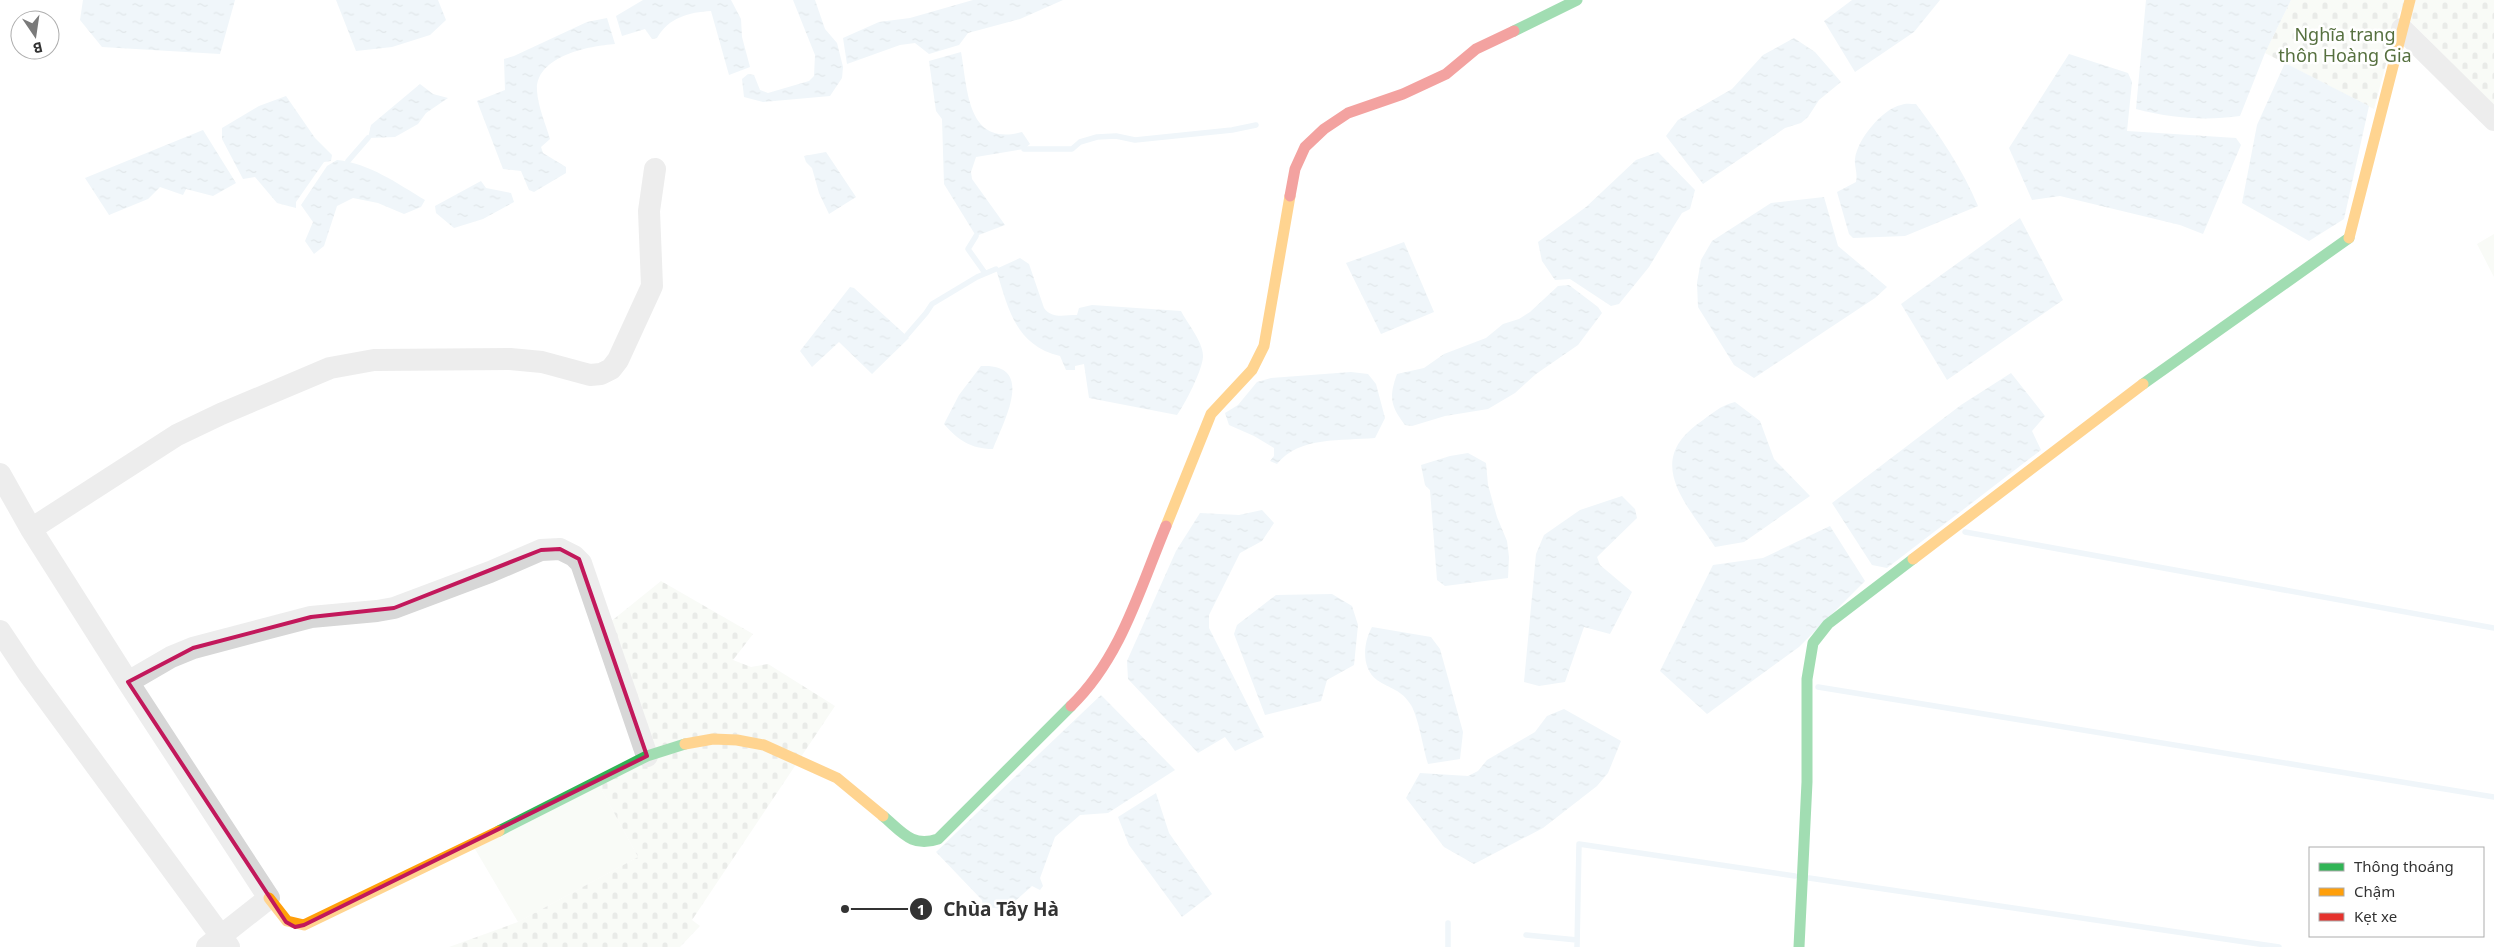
<svg xmlns="http://www.w3.org/2000/svg" width="2494" height="947" viewBox="0 0 2494 947" font-family="'Noto Sans',sans-serif">
<style>
.grass{fill:#f1f5ed}
.cemetery{fill:url(#cemetery-stones)}
.water{fill:url(#water-ripples)}
.lines{fill:none;stroke-linecap:round;stroke-linejoin:round}
.stream{stroke:#ddebf3;stroke-width:5.5}
.street{stroke:#d7d7d7;stroke-width:22}
.fast{stroke:#30b455;stroke-width:11}
.slow{stroke:#ff9f0a;stroke-width:11}
.jam{stroke:#e5322d;stroke-width:11}
.marked{fill:none;stroke:#c2185b;stroke-width:4;stroke-linejoin:round}
.labels{text-anchor:middle;dominant-baseline:central;stroke-width:5;stroke-linejoin:round;paint-order:stroke}
.park-label{font-size:18px;fill:#56703f;stroke:#fff}
.leader{fill:none;stroke:#333;stroke-width:2}
.callout-dot{fill:#333;stroke:#fff;stroke-width:2}
.mark-label{font-size:15px;text-anchor:middle;font-weight:bold;fill:#fff}
.callout-label{font-size:19px;text-anchor:middle;font-weight:bold;fill:#333;stroke:#fff;stroke-width:5;stroke-linejoin:round;paint-order:stroke}
</style>
<defs>
<pattern id="cemetery-stones" width="16" height="16" patternUnits="userSpaceOnUse" patternTransform="scale(1.25)"><rect width="16" height="16" fill="#f1f5ed"/><path d="M2 7V4a2 2 0 0 1 4 0v3zM10 15v-3a2 2 0 0 1 4 0v3z" fill="#cfd2cc"/></pattern>
<pattern id="water-ripples" width="26" height="14" patternUnits="userSpaceOnUse" patternTransform="scale(1.25)"><rect width="26" height="14" fill="#ddebf3"/><path d="M2 4q2-2 4 0t4 0M15 11q2-2 4 0t4 0" fill="none" stroke="#becad1"/></pattern>
</defs>
<rect width="100%" height="100%" fill="#fff"/>
<!-- grass -->
<path class="grass" d="M2494 234V277L2477 244Z
M599 785 638 857 518 922 475 849Z"/>
<!-- cemetery -->
<path class="cemetery" d="M2291 0H2494V106L2400 11 2374 109 2265 53Z
M661 581 753 634 733 660 751 667 768 664 835 706 692 920 700 926 680 947H449L518 922 638 857 599 785 642 764 609 623Z"/>
<!-- water -->
<path class="water" d="M83 0H235L220 54 102 47 80 20Z
M336 0H438L446 20 430 35 392 47 356 51Z
M643 0H731L741 19 742 37 750 67 729 75 711 11C689 12 668 18 657 38L652 39 645 29 622 36 616 16Z
M793 0H815L825 29 837 43 843 67 842 78 830 96 763 102 744 97 742 79 748 74 754 75 760 90 768 93 809 81 814 76 815 55Z
M973 0H1063L1020 19 968 33 959 45 929 54 915 43 900 45 847 64 843 38 879 22 910 18Z
M1852 0H1940L1914 32 1855 72 1824 21Z
M2146 0H2291L2265 53 2240 116C2204 121 2171 118 2136 109Z
M607 18 615 44C589 46 535 56 537 91 538 107 546 125 550 139L541 147 543 153 566 167V173L534 192 529 190 521 171 503 169 477 101 505 90 504 59 514 56 587 22Z
M1794 38 1815 52 1841 82 1819 100 1808 117 1801 123 1785 128 1703 184 1666 136 1678 120 1732 89 1763 55Z
M961 52C968 91 967 147 1022 132L1030 144 1024 149 976 157 971 172 972 179 1005 225 976 236 944 184 942 119 936 111 929 61Z
M2069 54 2128 73 2132 82 2127 131 2236 138 2241 145 2203 234 2180 225 2060 196 2032 200 2009 148Z
M2285 63 2369 106 2344 219 2309 241 2242 203 2257 125Z
M420 84 433 94 448 98 426 113 418 124 395 137 368 138 371 125Z
M286 96 315 138 332 155 331 161 324 162 296 202V208L277 203 255 177 243 179 222 139V128L259 106Z
M1916 104C1940 136 1962 168 1978 206L1905 236 1853 238 1849 234 1837 192 1856 182C1858 173 1854 166 1855 159 1857 140 1882 109 1901 105 1905 103 1911 104 1916 104Z
M203 130 236 183 213 196 186 189 183 195 160 187 148 199 109 215 85 178Z
M826 152 856 197 829 214 819 193 812 168 806 162 804 156Z
M1658 152 1695 190 1690 209 1682 213 1675 224 1649 267 1619 304 1611 306 1570 279 1555 280 1542 261 1538 242 1586 207 1636 160Z
M337 160C369 163 398 184 425 200L421 207 404 214 378 203 353 198 337 206 324 246 314 254 305 241 313 222 301 205 327 166Z
M481 181 486 188 511 193 514 202 483 219 454 228 436 213 435 206Z
M1824 197 1838 246 1887 287 1875 298 1754 378 1734 365 1698 307 1697 283 1701 260 1712 241 1771 203Z
M2020 218 2063 300 1947 380 1901 304Z
M1404 242 1434 312 1381 334 1346 263Z
M1020 258 1029 264 1044 308C1052 319 1064 315 1077 315L1079 308 1092 305 1181 311C1187 323 1204 343 1203 357 1202 371 1185 404 1177 415L1089 398 1084 364 1075 366V370H1066L1060 356C1015 345 1008 308 996 269Z
M1569 285 1598 307 1602 313 1578 345 1536 374 1515 393 1488 409 1445 416 1412 426 1405 425C1390 405 1389 397 1397 374L1424 368 1444 354 1486 338 1503 324 1519 319 1530 312 1558 286Z
M850 287 854 288 909 338 872 374 839 342 812 367 800 351Z
M981 366C1037 363 1003 422 993 449 971 449 958 440 944 424L959 395Z
M1351 372 1368 374 1376 384 1385 418 1375 438C1342 441 1299 436 1277 464L1270 461 1274 456V448L1254 436 1229 425 1225 413 1238 405 1257 382 1271 378Z
M2011 373 2045 416 2032 431 2041 450 1887 568 1872 565 1832 503 1961 405Z
M1735 402 1760 421 1774 459 1810 496 1744 542 1715 547C1688 505 1643 463 1699 423 1710 415 1721 405 1735 402Z
M1468 453 1486 463 1488 485 1497 517 1507 541 1509 557 1508 578 1445 586 1437 580 1430 490 1425 485 1421 465 1450 456Z
M1622 496 1635 509 1637 518 1597 557 1600 565 1632 592 1610 634 1584 627 1565 682 1539 686 1524 682 1536 554 1544 535 1580 510Z
M1262 510 1274 523 1262 541 1240 553 1209 615V628L1264 737 1235 751 1225 737 1198 753 1128 679 1127 661 1176 551 1200 513 1239 515Z
M1830 526 1865 581 1799 647 1707 714 1660 671 1713 565 1763 558Z
M1332 594 1352 606 1358 625 1354 665 1327 680 1321 701 1265 715 1234 634 1237 625 1276 595Z
M1372 627 1431 637 1440 649 1463 732 1460 759 1428 764C1423 748 1419 719 1411 705 1401 689 1390 689 1377 680 1361 668 1363 643 1372 627Z
M1101 695 1175 770 1108 813 1080 815 1055 837 1040 878 1043 886 1040 890 1032 886 1006 909 983 907 982 900 936 852Z
M1564 709 1621 741 1608 773 1597 786 1543 828 1474 864 1444 847 1406 798 1420 773 1468 776 1478 771 1487 760 1535 732 1547 716Z
M1156 793 1169 833 1212 894 1182 917 1129 845 1118 817Z"/>
<g class="lines">
<!-- stream -->
<path class="stream" d="M1024 149H1072L1080 142 1097 137 1116 136 1135 140 1232 130 1256 125
M348 161 368 138
M976 236 968 249 985 273
M907 335 926 313 932 304 977 277 996 269
M1965 532 2494 628
M1818 687 2494 797
M1809 878 2279 947
M1526 935 1577 940
M1448 947V923
M1577 947 1579 844 1795 876"/>
<!-- street -->
<path class="street" d="M2402 29 2494 120
M0 474 31 529 128 682 269 898 207 947
M31 529 177 435 221 414 330 368 374 360 510 359 542 362 590 375 601 374 611 369 618 360 652 286 649 211 655 169
M0 631 28 673 229 947
M128 682 171 657 193 648 311 617 377 611 394 608 490 572 541 550 560 549 574 556 581 563 647 756"/>
<!-- fast -->
<path class="fast" d="M1514 31 1577 0
M2143 384 2349 238
M883 816C902 832 912 848 938 839L1071 706
M499 831 647 756 685 744
M1799 947 1807 782V679L1813 643 1828 624 1913 559"/>
<!-- slow -->
<path class="slow" d="M2349 238 2410 0
M1166 526 1211 414 1252 370 1264 346 1290 196
M1913 559 2143 384
M685 744 713 739 737 740 764 745 837 778 883 816
M269 898 287 921 304 925 499 831"/>
<!-- jam -->
<path class="jam" d="M1290 196 1295 169 1305 147 1324 129 1348 113 1403 94 1446 74 1476 49 1514 31
M1071 706C1121 658 1140 588 1166 526"/>
</g>
<!-- marked area -->
<path d="M0 0H2494V947H0ZM560 549 579 559 647 756 304 925 295 927 286 922 128 682 193 648 311 617 394 608 541 550Z" fill="#fff" fill-opacity=".55" fill-rule="evenodd"/>
<path class="marked" d="M560 549 579 559 647 756 304 925 295 927 286 922 128 682 193 648 311 617 394 608 541 550Z"/>
<g class="labels">
<!-- park labels -->
<g class="park-label">
<text x="2345" y="34">Nghĩa trang<tspan x="2345" dy="21">thôn Hoàng Gia</tspan></text>
</g>
</g>
<!-- callouts -->
<path class="leader" d="M845 909L921 909"/>
<g class="callout-dot">
<circle cx="845" cy="909" r="5"/>
<circle cx="921" cy="909" r="12"/>
</g>
<g class="mark-label">
<text x="921" y="915">1</text>
</g>
<g class="callout-label">
<text x="1001" y="916">Chùa Tây Hà</text>
</g>
<!-- legend -->
<rect x="2309" y="847" width="175" height="90" fill="#ffffff" stroke="#adadad"/>
<rect x="2319" y="863" width="25" height="8" fill="#30b455" stroke="#adadad"/>
<text x="2354" y="872" font-size="15" fill="#333333">Thông thoáng</text>
<rect x="2319" y="888" width="25" height="8" fill="#ff9f0a" stroke="#adadad"/>
<text x="2354" y="897" font-size="15" fill="#333333">Chậm</text>
<rect x="2319" y="913" width="25" height="8" fill="#e5322d" stroke="#adadad"/>
<text x="2354" y="922" font-size="15" fill="#333333">Kẹt xe</text>
<!-- north arrow -->
<g transform="translate(35 35) rotate(167)"><circle r="24" fill="#ffffff" stroke="#adadad"/>
<path d="M0-4L9 19L0 12L-9 19Z" fill="#7a7a7a"/>
<text y="-8" font-size="14" font-weight="bold" text-anchor="middle" fill="#333333">B</text>
</g>
</svg>
